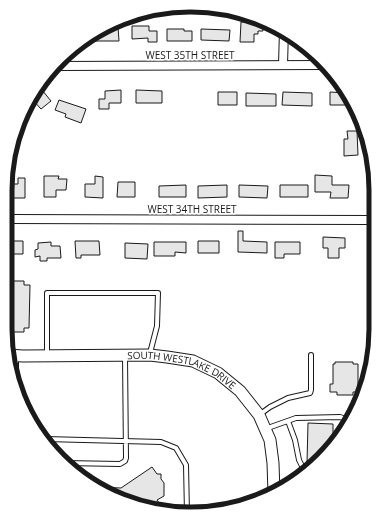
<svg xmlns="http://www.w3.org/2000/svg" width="381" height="519" viewBox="0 0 381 519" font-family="'Open Sans',sans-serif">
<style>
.building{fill:#e6e6e6;stroke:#1a1a1a}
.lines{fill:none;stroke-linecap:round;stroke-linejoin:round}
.lane-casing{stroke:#1a1a1a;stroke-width:6}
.street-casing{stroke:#1a1a1a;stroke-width:10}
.secondary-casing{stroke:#1a1a1a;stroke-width:13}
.lane{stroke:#fff;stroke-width:4}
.street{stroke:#fff;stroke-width:8}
.secondary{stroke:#fff;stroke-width:11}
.labels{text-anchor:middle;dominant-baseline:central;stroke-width:3;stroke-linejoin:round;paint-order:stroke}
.street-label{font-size:10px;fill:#1a1a1a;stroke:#fff}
.rim{fill:none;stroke:#1a1a1a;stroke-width:5}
</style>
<rect width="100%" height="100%" fill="#fff"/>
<!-- building -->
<path class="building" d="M251 19 263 23V31H258V34H254V42H240L241 22H251Z
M132 26H149V31H157V42H148V38L132 39Z
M111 27H118L119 41H86V39Z
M167 29H184V31H192V41H167Z
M201 29 230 30 229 41 201 40Z
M43 80 48 85 42 90 51 101 41 109 31 98 36 87Z
M121 90V103H109V109H99V99H105V91Z
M136 90 162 91V103H136Z
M218 92H237V105H218Z
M283 92 312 93V106L282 105Z
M330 92 346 93 354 105H330Z
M246 93 276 94V106H246Z
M59 100 86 109 81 123 65 117 66 114 55 110Z
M347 131H357L358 155 344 156V139H348Z
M315 175 332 176V185H349L348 198H330L331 192H315Z
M44 176H59L58 179H67L66 190H56V197H44Z
M95 176 103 177V198L85 197V184H95Z
M18 178H25V198H9L10 184H18Z
M118 182H135V197H117Z
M186 185V197H159V186Z
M227 185V197L198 198V186Z
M239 185 268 186 267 198 239 197Z
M280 185H308V197H280Z
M238 231H243V241L267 242V253L238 252Z
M323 237 345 238V248H339V258H328V248H323Z
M8 241H23V254H8Z
M75 241H99L100 255H81V258H76Z
M198 241H219V253H198Z
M51 242V246H60L61 258H47V261H40V256L35 257V250L38 249V243Z
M154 242H186V253L175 252V256H154Z
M275 242H300V254H284V258H275Z
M125 243 148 244 147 259 125 258Z
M7 281H24V285H30L29 328H24V332H5Z
M335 362H353V364H358V392H353V395H337V392H330V384H333V364H335Z
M308 423 333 424V442L314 464 307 463Z
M152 467 157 474H161V479L164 483V496L157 500 165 511 155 510 108 495 96 487 121 488Z"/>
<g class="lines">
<!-- lane casing -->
<g class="lane-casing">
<path id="lane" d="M47 355V293H158L157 326 150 353
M16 388V357
M259 415 270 407 288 398 310 393 311 390V355
M288 421 295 440 299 460 302 466 307 468H310
M265 429 296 418 340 417 346 419V427
M45 439 161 442 176 448 186 465 187 513
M64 463 120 464 125 461 126 458 125 356"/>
</g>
<!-- street casing -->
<g class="street-casing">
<path id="street" d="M283 65 284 30
M57 66 323 65
M9 219 375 220"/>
</g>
<!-- secondary casing -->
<g class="secondary-casing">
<g id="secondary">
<path id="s1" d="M8 355 23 356 150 355 167 357 193 361 218 373 240 391 259 415 270 440 273 463 274 493"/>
</g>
</g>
<!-- lane -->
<use href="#lane" class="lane"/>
<!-- street -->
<use href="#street" class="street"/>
<!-- secondary -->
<use href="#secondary" class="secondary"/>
</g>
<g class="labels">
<!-- street labels -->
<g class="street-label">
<text x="190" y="55">WEST 35TH STREET</text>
<text x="192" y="209">WEST 34TH STREET</text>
<text stroke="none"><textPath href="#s1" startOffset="177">SOUTH WESTLAKE DRIVE</textPath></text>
</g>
</g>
<!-- crop -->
<path d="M0 0H381V519H0ZM190 12H191A178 178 0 0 1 369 190V329A178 178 0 0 1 191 507H190A178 178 0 0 1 12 329V190A178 178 0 0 1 190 12Z" fill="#fff" fill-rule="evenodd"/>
<path class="rim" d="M190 12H191A178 178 0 0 1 369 190V329A178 178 0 0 1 191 507H190A178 178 0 0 1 12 329V190A178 178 0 0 1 190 12Z"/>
</svg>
